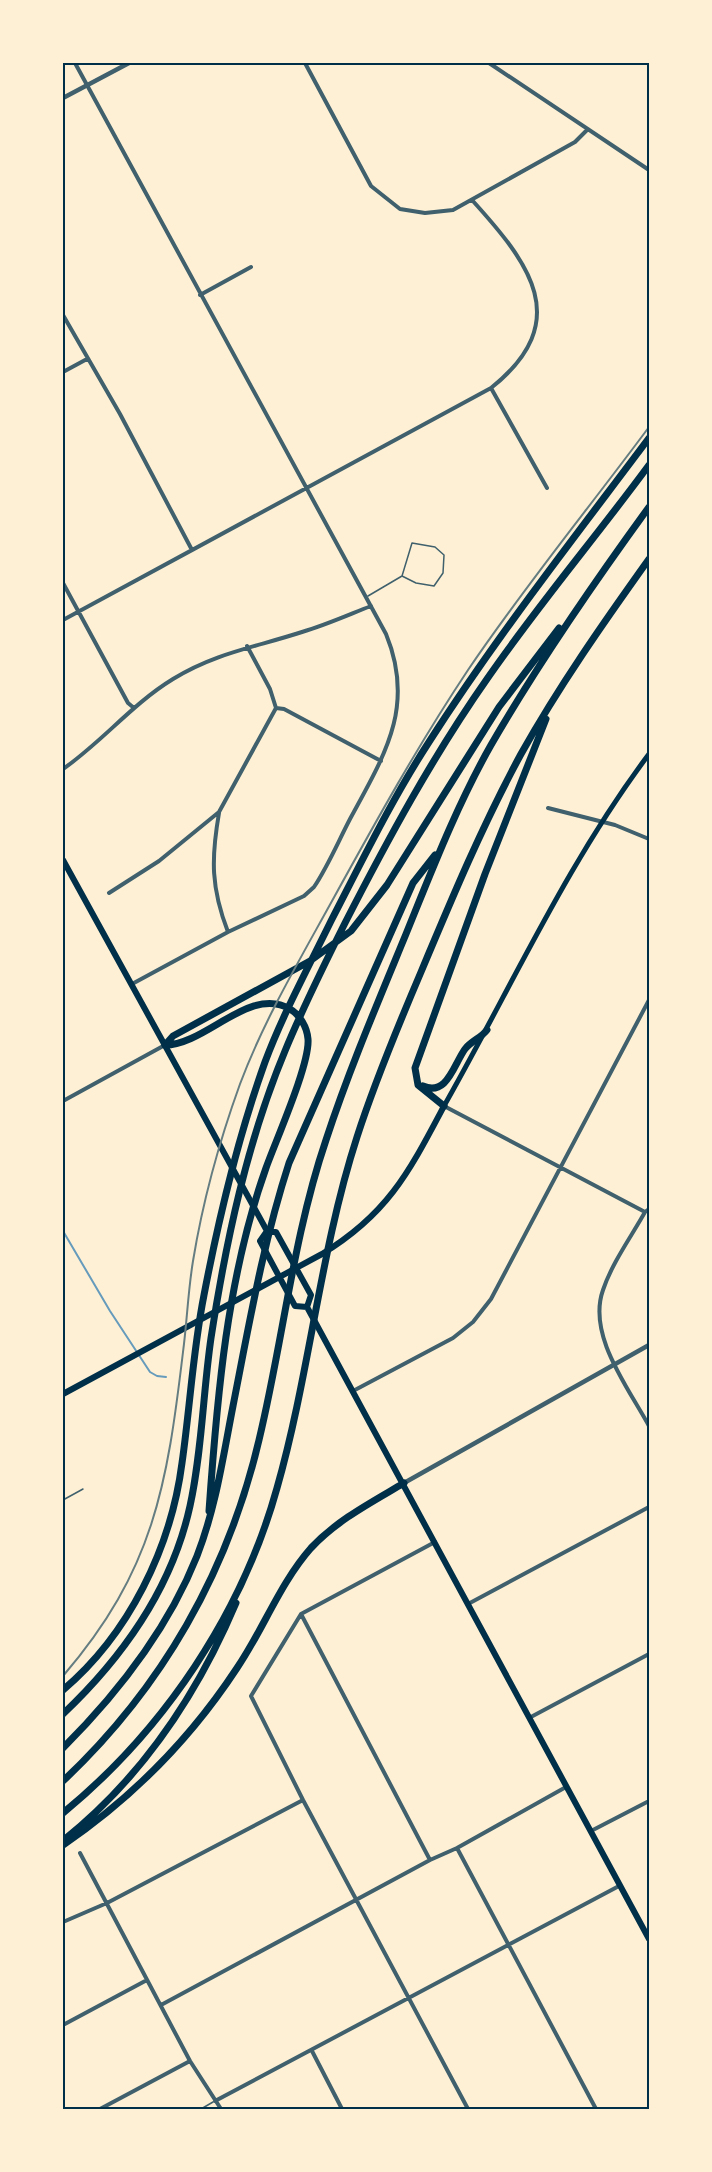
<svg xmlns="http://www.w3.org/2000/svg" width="712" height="2172" viewBox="0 0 712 2172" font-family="Arial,sans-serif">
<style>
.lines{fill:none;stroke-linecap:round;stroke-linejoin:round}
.stream{stroke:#669bbc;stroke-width:2}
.service{stroke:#3f606c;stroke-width:1.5}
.minor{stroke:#3f606c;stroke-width:4}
.tertiary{stroke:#3f606c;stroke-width:4.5}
.secondary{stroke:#003049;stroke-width:5}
.primary{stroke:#003049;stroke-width:6}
.motorway{stroke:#003049;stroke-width:7}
.rail{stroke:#657d81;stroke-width:2}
.neatline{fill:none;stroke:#003049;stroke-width:2}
</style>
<rect width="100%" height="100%" fill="#fdf0d5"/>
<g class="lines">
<!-- stream -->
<path class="stream" d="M63 1231 110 1311 150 1372 157 1376 166 1377"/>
<!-- service -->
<path class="service" d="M368 596 402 576 412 543 435 547 444 555 443 573 434 586 416 583 402 576
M63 1500 83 1489
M201 2109 213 2102"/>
<!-- minor -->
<path class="minor" d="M75 63 386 634C416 707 384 756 350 819 338 842 328 866 314 887L304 896 228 932 132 984
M305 63 371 186 400 209 425 213 453 210 575 142 588 129
M489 63 649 170
M200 295 251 267
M63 315 120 414 192 550
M63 372 87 359
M491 388 547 488
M63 583 128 703 134 708
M63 620 491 388C575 321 529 263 472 200
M247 646 270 689 276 708 284 709 381 761
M63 769C102 742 132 704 173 679 215 653 256 647 302 632 326 625 348 615 371 606
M548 808 615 825 649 839
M219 813C211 859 211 888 228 932
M109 893 159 861 219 812 276 708
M63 1101 165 1045
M444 1106 645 1212
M649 1209 645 1212C631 1237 612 1263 603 1290 587 1335 628 1387 649 1426
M353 1391 453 1338 473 1322 491 1299 649 1000
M435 1542 301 1614 251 1696 303 1800 468 2109
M468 1604 649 1507
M301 1614 430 1860
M529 1718 649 1654
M591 1831 649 1801
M457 1848 596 2109
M80 1853 190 2061 221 2109
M63 1922 107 1903 303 1800
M161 2005 430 1860 457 1848 566 1787
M63 2025 147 1980
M312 2051 342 2109
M215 2101 619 1886
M100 2109 190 2061"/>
<!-- tertiary -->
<path class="tertiary" d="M63 98 129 63
M404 1483 649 1345"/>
<!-- secondary -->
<path class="secondary" d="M444 1106C511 988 567 863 649 754"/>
<!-- primary -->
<path class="primary" d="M63 860 267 1231
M267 1231 260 1241 295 1306 307 1307
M267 1232H276L311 1295 307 1307 649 1939
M63 1394 322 1254C388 1214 409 1172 444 1106"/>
<!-- motorway -->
<path class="motorway" d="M165 1045C206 1045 250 985 290 1009 300 1015 307 1027 308 1039 310 1064 276 1140 266 1168 227 1277 217 1397 209 1511
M165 1045 173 1036 310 961 351 931 387 885 499 707 559 628
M423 1086C447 1097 454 1064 465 1049 471 1041 481 1038 487 1030
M444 1106 418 1085 415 1068 485 874 546 719
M63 1690C129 1634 171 1548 182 1463 190 1407 193 1350 204 1295 219 1217 238 1137 265 1062 283 1014 308 968 331 921 362 861 392 799 429 742 497 636 574 538 649 438
M63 1714C123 1657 172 1588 190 1506 202 1451 203 1393 211 1338 226 1241 247 1142 285 1051 303 1007 324 965 345 923 388 839 433 756 487 679 538 605 596 537 649 465
M63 1748C118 1693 168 1629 197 1556 216 1507 223 1457 233 1406 249 1325 263 1243 289 1163L413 883 435 855
M63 1781C162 1688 228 1572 259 1440 283 1341 293 1237 326 1140 349 1070 378 1002 406 934 432 870 457 805 491 745 539 662 593 584 649 507
M63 1813C164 1730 242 1614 277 1488 310 1372 320 1251 357 1137 375 1081 398 1026 421 972 452 898 483 824 521 754 559 686 604 622 649 559
M65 1839C142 1777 198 1693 236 1603
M63 1845C132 1798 191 1738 237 1668 263 1630 280 1583 311 1548 337 1520 372 1502 404 1483"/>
<!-- rail -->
<path class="rail" d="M63 1676C154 1570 167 1486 183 1352 187 1322 188 1291 193 1261 203 1200 219 1142 240 1084 264 1020 299 961 332 901 375 823 418 745 468 670 524 587 589 508 649 427"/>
</g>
<!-- border -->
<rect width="712" height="2172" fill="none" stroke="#fdf0d5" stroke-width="129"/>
<rect x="64" y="64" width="584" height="2044" class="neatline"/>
</svg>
